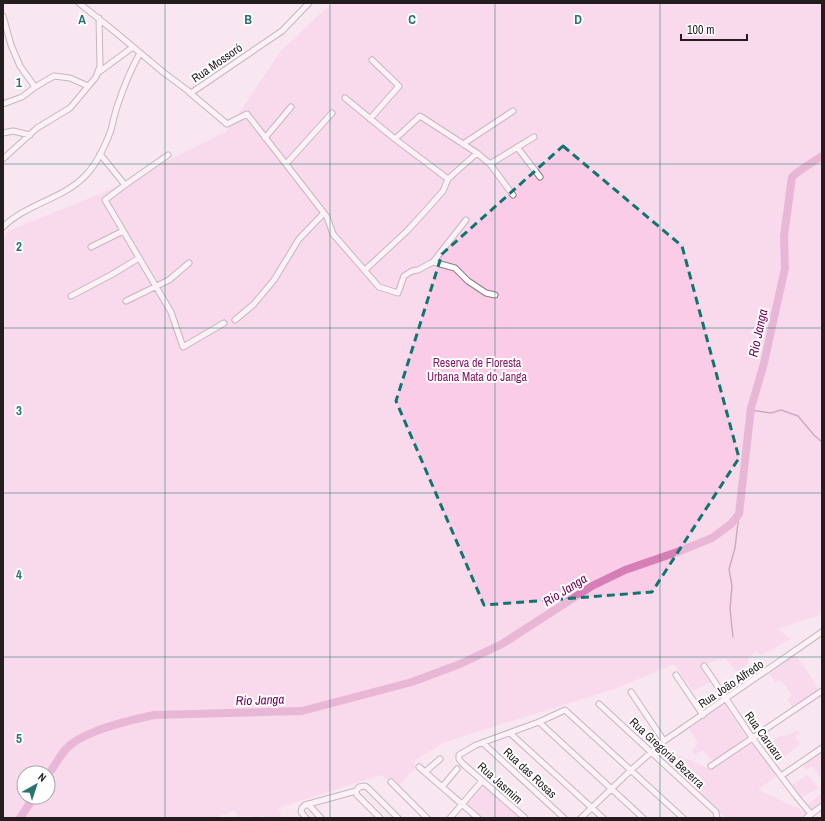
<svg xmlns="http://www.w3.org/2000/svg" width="825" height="821" viewBox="0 0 825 821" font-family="'Archivo Narrow',sans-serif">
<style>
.green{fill:#fbcce8;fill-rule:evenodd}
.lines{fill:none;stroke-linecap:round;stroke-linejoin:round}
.stream{stroke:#a06289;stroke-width:1.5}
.river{stroke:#d67fb6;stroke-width:8}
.street-casing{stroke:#8b7c85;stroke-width:7}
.street{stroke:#fff;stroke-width:5}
.marked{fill:none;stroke:#0f766e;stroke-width:3;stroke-dasharray:8 5;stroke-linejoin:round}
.grid{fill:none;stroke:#287270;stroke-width:1;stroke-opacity:0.55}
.labels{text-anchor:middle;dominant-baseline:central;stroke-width:4;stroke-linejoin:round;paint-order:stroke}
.street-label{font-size:12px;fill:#231d20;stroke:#fff}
.park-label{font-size:12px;fill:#7f1762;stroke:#fff}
.water-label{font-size:13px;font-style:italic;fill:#700055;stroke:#fff}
.grid-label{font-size:13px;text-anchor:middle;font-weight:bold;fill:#287270;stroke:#fff;stroke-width:4;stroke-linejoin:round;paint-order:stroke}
</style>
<rect width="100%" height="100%" fill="#f8e6f1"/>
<!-- green -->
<path class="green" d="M335 3H822V605L820 615 777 629 791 639 761 655 755 651 748 659V663L737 672 725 658 700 666 710 682 693 691 674 664 617 688 445 742 413 762 416 767 398 786 381 775 278 808 282 818H266L262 815 258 818H252V816L238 817 235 811 214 818H3V241L8 231 107 191 226 132 281 51 324 10ZM24 773H48V797H24Z
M795 654 819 689 793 707 787 699 792 695 780 679 775 683 769 673Z
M725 704 746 738 713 762 703 750 695 755 692 751 698 743 689 728Z
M797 730 800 734 795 737 800 744 782 759 779 757 775 760 765 747 781 735 784 737Z
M752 743 776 776 758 790 804 811 806 813 800 818H726L654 752 660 747 710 769Z
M822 751V778H821L812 766 806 770 803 765Z
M808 775 818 788 822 787V803L810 810 807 805 822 793 819 788 800 798 792 785Z
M482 783 521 818H483L467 803Z"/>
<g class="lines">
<!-- stream -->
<path class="stream" d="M751 410 771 413 781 410 798 416 814 435 822 442
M733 637 730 609 732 586 729 569 735 548 739 514"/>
<!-- river -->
<path class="river" d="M48 775C54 767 59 757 66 749 82 731 130 720 154 715L302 711 412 682 460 664 502 644 592 586 625 570 680 551 712 538 731 524 739 514 751 408 764 363 785 268 784 236 792 177 799 171 822 156
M20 818 34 797"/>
<!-- street casing -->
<g class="street-casing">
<path id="street" d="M79 3 114 31 163 72 191 93 282 31 309 3
M3 16 11 45 20 66 35 87
M99 72 133 47
M189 92 227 124 247 114 327 217 333 234 379 287 398 293 404 276 412 271 418 270 433 262 455 268 468 281 486 293 495 295
M345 98 395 139 448 179
M3 104 22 97 35 87 54 76 70 78 88 86
M370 119 399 86 372 60
M3 133 13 131 30 135
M265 138 291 107
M395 139 420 116 477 153 490 164 534 137
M463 144 513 111
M517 147 540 177
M100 154 125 185 105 200 171 312 183 347 224 323
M3 159 37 128 70 108 96 77 100 66 99 18
M286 164 332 113
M490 164 513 195
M125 185 168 155
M3 227C26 204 63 199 85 176 97 164 105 146 111 130 113 122 115 112 118 104 124 86 131 69 140 53
M91 247 123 231
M433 262 466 220
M365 270 407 231 428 208 443 191 448 179 477 153
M71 296 111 275 139 258
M126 301 169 280 189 263
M235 320 254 304 274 280 299 239 324 213
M704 666 753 739 796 796 811 814
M676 675 703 715
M631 692 664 741
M599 704 716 812 717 818
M539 722 643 818
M510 733 603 818
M483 743 564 818
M711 766 822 691
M419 767 478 818
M425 772 440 759
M781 776 822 748
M391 782 427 818
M442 787 457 769
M308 804 321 818
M306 818 301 812 302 808 305 805 356 791
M380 818 357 795 356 791 359 787 365 786 368 788 398 818
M450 818 482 781
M525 818 462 763 459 759V755L476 745 539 722 565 710 683 818
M581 818 631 770 664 741 822 632
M806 818 822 806"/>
</g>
<!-- street -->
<use href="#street" class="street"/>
</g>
<!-- marked area -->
<path d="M0 0H825V821H0ZM563 146 682 246 739 458 652 592 484 605 396 401 442 254Z" fill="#f8e6f1" fill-opacity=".55" fill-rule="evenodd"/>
<path class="marked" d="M563 146 682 246 739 458 652 592 484 605 396 401 442 254Z"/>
<!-- grid -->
<path class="grid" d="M165 3V818M330 3V818M495 3V818M660 3V818M3 164H822M3 328H822M3 493H822M3 657H822"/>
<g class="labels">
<!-- street labels -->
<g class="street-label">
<text transform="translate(217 63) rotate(-35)">Rua Mossoró</text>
<text transform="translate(731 684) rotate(-34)">Rua João Alfredo</text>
<text transform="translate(764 736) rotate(54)">Rua Caruaru</text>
<text transform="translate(667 753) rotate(43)">Rua Gregoria Bezerra</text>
<text transform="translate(530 773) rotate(43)">Rua das Rosas</text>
<text transform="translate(500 783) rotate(42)">Rua Jasmim</text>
</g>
<!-- park labels -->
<g class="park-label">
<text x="477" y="363">Reserva de Floresta<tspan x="477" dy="14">Urbana Mata do Janga</tspan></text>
</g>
<!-- water labels -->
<g class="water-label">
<text transform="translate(758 333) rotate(-78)">Rio Janga</text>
<text transform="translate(565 590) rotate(-32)">Rio Janga</text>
<text transform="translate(260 700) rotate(-2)">Rio Janga</text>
</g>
</g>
<g class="grid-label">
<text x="82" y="24">A</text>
<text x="248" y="24">B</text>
<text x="412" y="24">C</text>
<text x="578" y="24">D</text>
<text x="19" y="87">1</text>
<text x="19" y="251">2</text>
<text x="19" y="415">3</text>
<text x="19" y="579">4</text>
<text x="19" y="743">5</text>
</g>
<!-- border -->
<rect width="825" height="821" fill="none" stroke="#231d20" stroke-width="8"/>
<!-- north arrow -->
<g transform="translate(36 785) rotate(39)"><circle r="19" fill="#ffffff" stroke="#a7a5a6"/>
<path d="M0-3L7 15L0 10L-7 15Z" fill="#287270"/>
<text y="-6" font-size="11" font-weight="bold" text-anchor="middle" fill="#231d20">N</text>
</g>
<!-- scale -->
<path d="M681 34v6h66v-6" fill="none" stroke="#231d20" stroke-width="2"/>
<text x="687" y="34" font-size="12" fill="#231d20" stroke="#ffffff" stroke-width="3" paint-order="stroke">100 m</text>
</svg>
